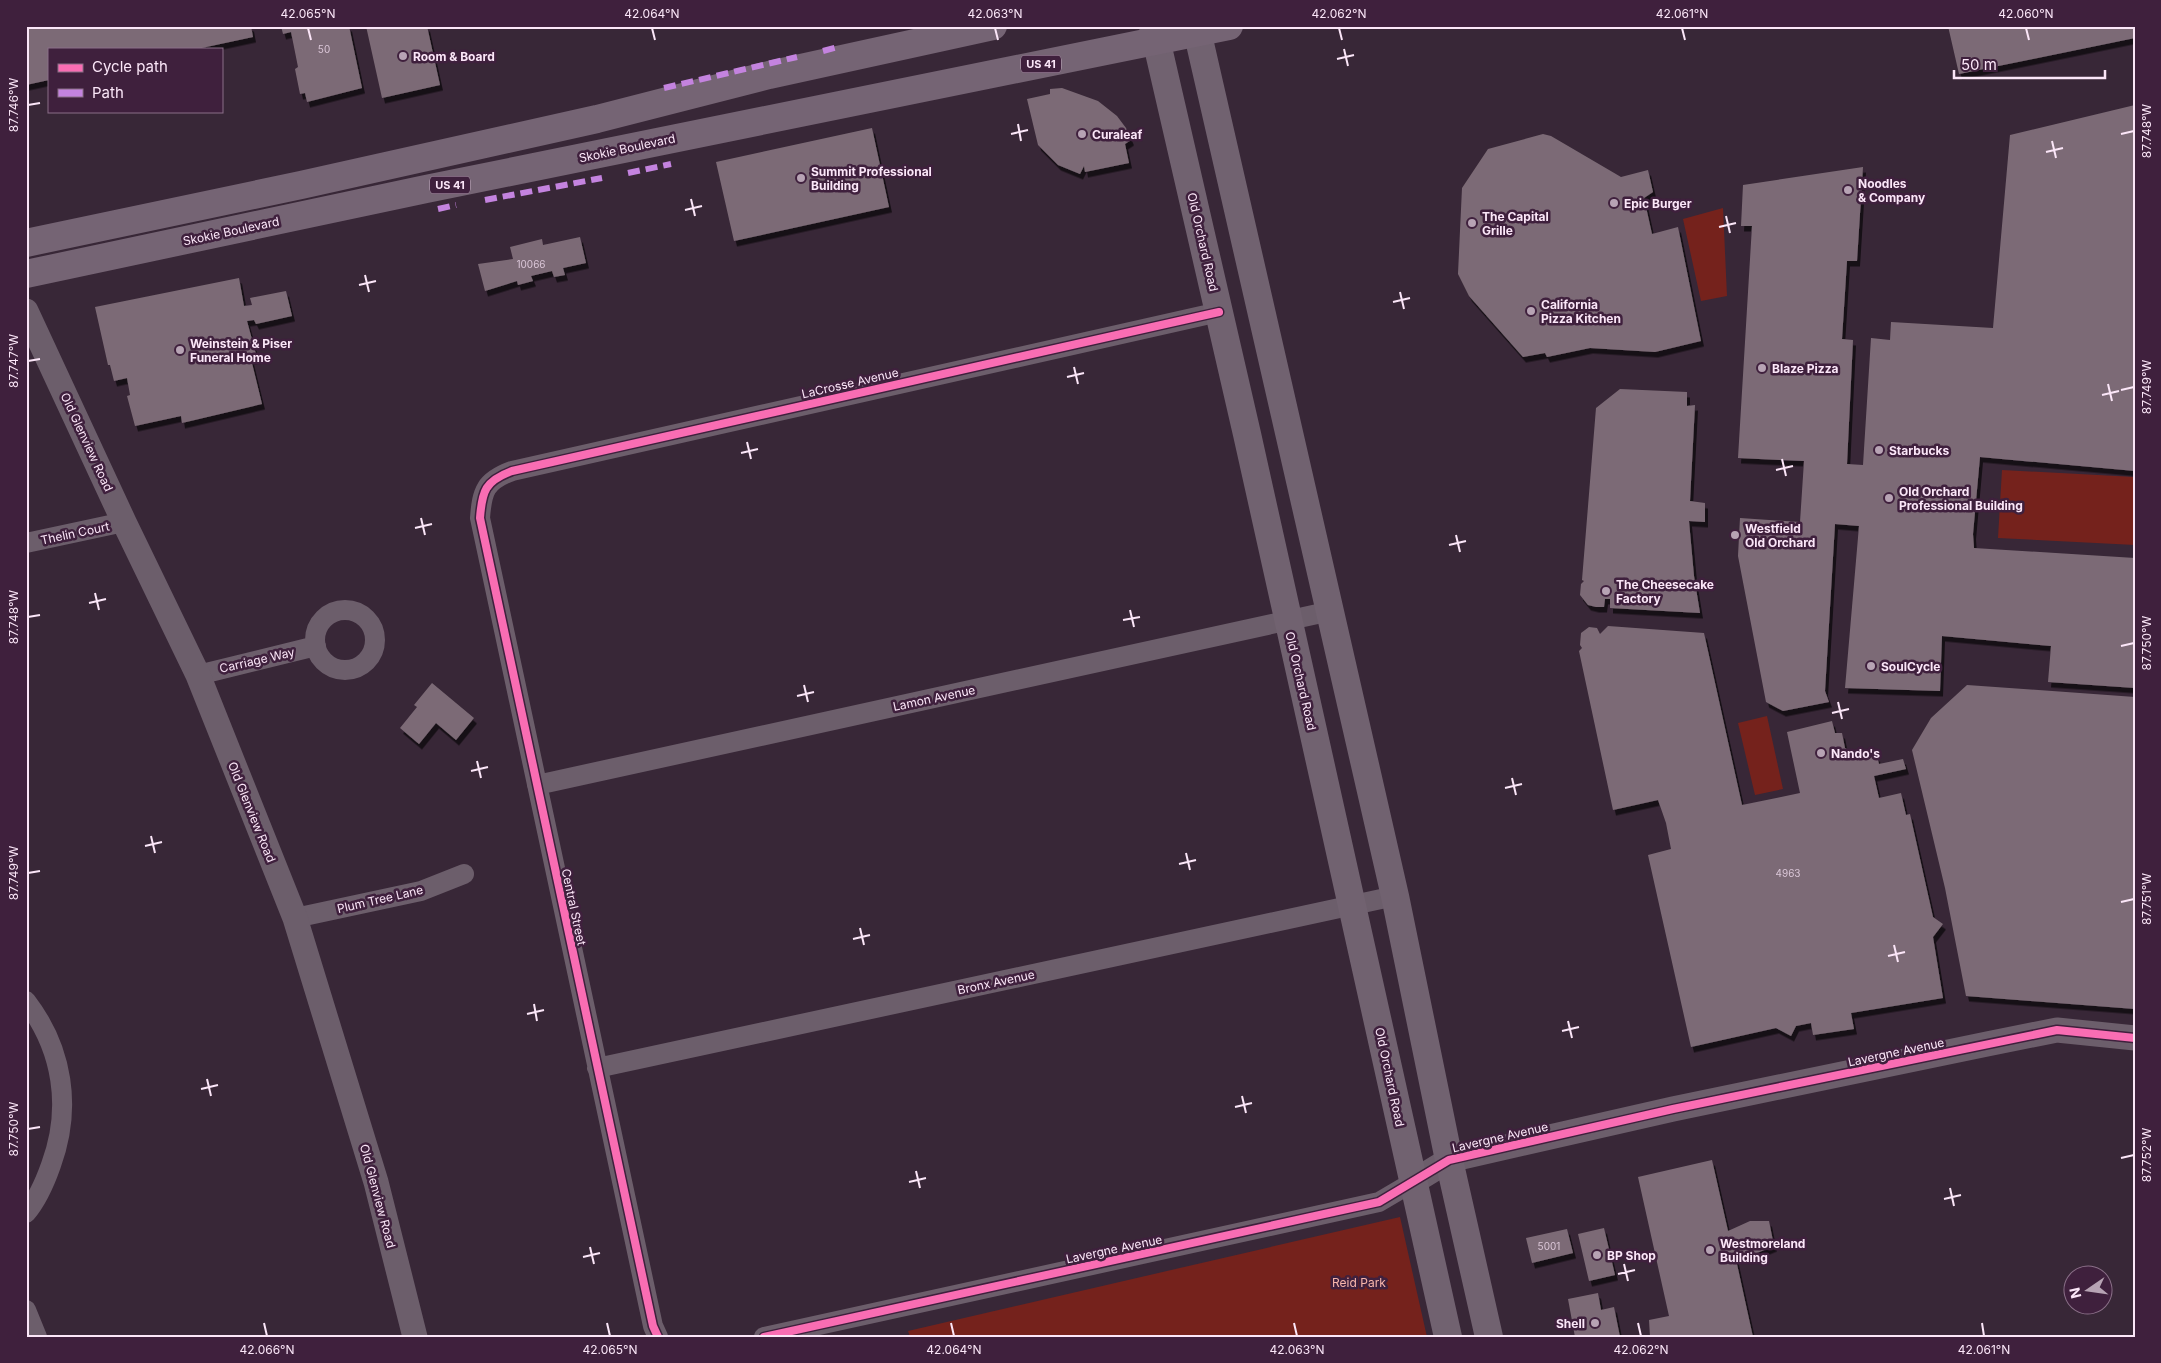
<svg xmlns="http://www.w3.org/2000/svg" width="2161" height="1363" viewBox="0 0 2161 1363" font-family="Inter,sans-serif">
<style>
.green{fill:#75221c}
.building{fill:#7c6b76;filter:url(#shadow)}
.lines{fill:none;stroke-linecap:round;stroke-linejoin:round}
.minor{stroke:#6c5e6b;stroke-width:20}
.tertiary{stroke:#6c5e6b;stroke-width:25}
.secondary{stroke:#716270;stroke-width:28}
.primary{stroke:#756474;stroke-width:28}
.quiet{stroke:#c483df;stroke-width:6;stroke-dasharray:12 6;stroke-linecap:butt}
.cycleway-casing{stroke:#3f203d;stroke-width:11}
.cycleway{stroke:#f96db3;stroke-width:8}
.ticks{fill:none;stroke:#fbe6f8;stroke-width:2}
.poi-dot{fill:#b7a3b4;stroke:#3f203d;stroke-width:2}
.labels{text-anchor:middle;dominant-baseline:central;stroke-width:5;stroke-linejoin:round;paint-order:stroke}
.number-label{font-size:10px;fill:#dbc7d8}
.shield{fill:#3f203d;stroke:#c3abc0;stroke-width:1}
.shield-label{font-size:11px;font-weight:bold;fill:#fbe6f8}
.poi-label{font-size:12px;font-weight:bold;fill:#fbe6f8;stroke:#3f203d;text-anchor:start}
.street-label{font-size:12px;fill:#fbe6f8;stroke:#3f203d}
.park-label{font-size:12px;fill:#f8b6ab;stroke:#3f203d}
.neatline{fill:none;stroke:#fbe6f8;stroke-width:2}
.ticks-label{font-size:12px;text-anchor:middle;fill:#fbe6f8}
</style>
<defs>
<filter id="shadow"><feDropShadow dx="3" dy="5.5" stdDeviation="0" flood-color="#0009"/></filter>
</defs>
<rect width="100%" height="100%" fill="#382737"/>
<!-- green -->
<path class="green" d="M1723 208 1727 296 1701 301 1683 219Z
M2002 470 2135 477V545L1998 538Z
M1767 716 1783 789 1755 795 1738 723Z
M1400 1217 1427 1337H910L908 1331Z"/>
<!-- building -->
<path class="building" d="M26 26H251L253 37 197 49H49V80L26 85Z
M281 26H349L362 88 307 102 305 93 300 94 295 69 298 67 291 32 283 34Z
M366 26H427L440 85 382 98Z
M1948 26H2135V38L1959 74Z
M1062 88 1098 101 1117 116 1126 128 1131 140 1125 144 1129 163 1085 172 1084 166 1080 174 1058 165 1038 145 1027 99 1050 94V89Z
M2135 105V471L1980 457 1973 534 1974 548 2135 558V688L2048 682 2051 646 1942 636 1940 691 1845 688 1859 526 1835 524 1825 691 1829 702 1783 711 1766 702 1738 556 1740 518 1800 522 1804 461 1738 458 1752 226H1741L1743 185 1863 167 1857 261H1847L1842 339 1853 340 1847 464 1863 465 1871 338 1890 340 1891 322 1993 328 2010 135Z
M872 128 889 207 734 241 716 162Z
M1543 134 1551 136 1621 177 1648 170 1653 192 1644 198 1652 234 1678 227 1701 341 1655 352 1590 348 1547 357 1545 353 1523 357 1469 296 1458 274 1462 188 1488 149Z
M580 237 586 263 563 268 565 275 554 277 552 271 531 276 533 281 518 285 517 281 485 291 478 264 513 259 510 247 542 239 543 245Z
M239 278 244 306 252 305 250 298 286 291 292 316 256 324 254 320 247 321 257 358 251 359 262 404 182 423 181 416 135 426 127 396 130 395 127 378 114 381 110 365H108L95 307Z
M1620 389 1687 392V406L1695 405 1690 501 1705 503V522L1689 521 1694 576 1700 613 1610 608V599H1605L1604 607H1596L1588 605 1580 595 1581 584 1584 581 1582 580 1596 408Z
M1608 626 1704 633 1742 805 1800 793 1787 732 1832 721 1835 733H1842L1845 748 1863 759 1877 756 1879 764 1903 759 1906 769 1874 776 1879 798 1901 793 1906 815 1910 814 1933 917 1943 924 1933 937 1943 998 1851 1013 1854 1029 1813 1035 1811 1023 1796 1026 1791 1036 1776 1028 1691 1047 1648 855 1671 849 1666 823 1658 800 1613 810 1579 651 1582 648 1580 645 1581 633 1589 627 1597 628 1600 634Z
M432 683 474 718 456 740 436 723 419 744 400 728 417 707 414 705Z
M1967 685 2135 697V1009L1966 996 1945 888 1912 750 1931 718Z
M1712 1160 1728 1231 1750 1221H1769L1774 1246 1757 1253 1735 1255 1753 1337H1650L1649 1320 1669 1316 1638 1177Z
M1604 1228 1615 1275 1589 1281 1578 1234Z
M1567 1229 1573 1253 1532 1263 1526 1238Z
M1598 1293 1601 1310 1614 1307 1620 1337H1575L1568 1299Z"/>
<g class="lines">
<!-- minor -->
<path class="minor" d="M26 543 124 522
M315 640a30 30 0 1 1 60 0a30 30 0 1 1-60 0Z
M198 675 316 646
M537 785 1331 611
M295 918 421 891 464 874
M26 1001C63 1049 72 1108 51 1165 45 1182 38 1199 26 1213
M597 1068 1395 896
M26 1310 37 1337
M658 1337 653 1326 480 518C482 491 485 481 512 471L1219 312
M764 1337 1379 1202 1413 1182"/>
<!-- tertiary -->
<path class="tertiary" d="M26 311 124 522 198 675 295 918 376 1182 415 1337
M1413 1182 1449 1160 1673 1109 1987 1044 2057 1030 2135 1038"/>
<!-- secondary -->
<path class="secondary" d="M1153 26 1247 434 1448 1337
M1196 26 1395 896 1449 1160 1489 1337"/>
<!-- primary -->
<path class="primary" d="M26 243 301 185 597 119 769 75 993 26
M26 274 426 189 1229 26"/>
<!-- quiet -->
<path class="quiet" d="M823 51 838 47
M664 88 797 57
M628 173 671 164
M485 200 602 178
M438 209 456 205"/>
<!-- cycleway casing -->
<g class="cycleway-casing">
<path id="cycleway" d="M658 1337 653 1326 480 518C482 491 485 481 512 471L1219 312
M764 1337 1379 1202 1449 1160 1673 1109 2057 1030 2135 1038"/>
</g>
<!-- cycleway -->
<use href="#cycleway" class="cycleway"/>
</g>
<!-- ticks -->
<path class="ticks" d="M308 28 311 40M652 28 655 40M995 28 998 40M1339 28 1342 40M1682 28 1685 40M2026 28 2029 40M1344 49 1348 66M1337 59 1354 55M28 105 40 103M1018 124 1021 141M1011 134 1028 130M2121 134 2134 131M2052 141 2056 158M2046 152 2063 148M691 199 695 216M685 210 702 206M1726 216 1730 233M1719 227 1736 223M365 275 369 292M359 285 376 281M1400 292 1404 309M1393 302 1410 298M28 361 40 359M1074 367 1078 384M1067 377 1084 373M2108 384 2112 401M2121 390 2134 387M2102 395 2119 391M747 442 751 459M741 453 758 449M1782 459 1786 476M1776 470 1793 466M421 518 425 535M415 528 432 524M1456 535 1460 552M1449 545 1466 541M95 593 99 610M89 603 106 599M1130 610 1134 627M28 617 40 615M1123 620 1140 617M2121 646 2134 643M804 685 808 702M797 696 814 692M1838 702 1842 719M1832 713 1849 709M477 761 481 778M471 771 488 767M1512 778 1516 795M1505 788 1522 784M151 836 155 853M145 846 162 842M1186 853 1190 870M1179 864 1196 860M28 873 40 871M2121 902 2134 899M860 928 864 945M853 939 870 935M1894 945 1898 962M1888 956 1905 952M534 1004 537 1021M527 1014 544 1010M1568 1021 1572 1038M1562 1031 1579 1027M207 1079 211 1096M201 1089 218 1085M1242 1096 1246 1113M1235 1107 1252 1103M28 1129 40 1127M2121 1158 2134 1155M916 1171 920 1188M909 1182 926 1178M1950 1188 1954 1206M1944 1199 1961 1195M590 1247 594 1264M583 1257 600 1253M1624 1264 1628 1281M1618 1274 1635 1270M264 1323 267 1336M607 1323 610 1336M951 1323 954 1336M1294 1323 1297 1336M1638 1323 1641 1336M1982 1323 1984 1336"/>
<!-- markers -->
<g class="poi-dot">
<circle cx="403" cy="56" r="5"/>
<circle cx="1082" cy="134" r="5"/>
<circle cx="801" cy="178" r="5"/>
<circle cx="1848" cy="190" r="5"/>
<circle cx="1614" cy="203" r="5"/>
<circle cx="1472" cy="223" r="5"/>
<circle cx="1531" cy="311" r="5"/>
<circle cx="180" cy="350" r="5"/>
<circle cx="1762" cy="368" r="5"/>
<circle cx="1879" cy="450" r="5"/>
<circle cx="1889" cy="498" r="5"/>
<circle cx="1735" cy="535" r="5"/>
<circle cx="1606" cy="591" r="5"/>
<circle cx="1871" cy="666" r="5"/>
<circle cx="1821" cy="753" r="5"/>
<circle cx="1710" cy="1250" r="5"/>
<circle cx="1597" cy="1255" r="5"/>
<circle cx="1595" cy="1323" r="5"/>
</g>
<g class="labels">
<!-- number labels -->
<g class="number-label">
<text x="324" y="49">50</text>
<text x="531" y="264">10066</text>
<text x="1788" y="873">4963</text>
<text x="1549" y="1246">5001</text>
</g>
<!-- shield labels -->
<g class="shield">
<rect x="1021" y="55.5" width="40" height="17" rx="4"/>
<rect x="430" y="176.5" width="40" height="17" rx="4"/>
</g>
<g class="shield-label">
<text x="1041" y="64">US 41</text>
<text x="450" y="185">US 41</text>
</g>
<!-- poi labels -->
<g class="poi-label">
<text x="413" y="56">Room &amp; Board</text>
<text x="1092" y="134">Curaleaf</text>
<text x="811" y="171">Summit Professional<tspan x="811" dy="14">Building</tspan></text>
<text x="1858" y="183">Noodles<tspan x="1858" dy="14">&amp; Company</tspan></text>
<text x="1624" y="203">Epic Burger</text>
<text x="1482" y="216">The Capital<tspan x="1482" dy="14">Grille</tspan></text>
<text x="1541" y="304">California<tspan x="1541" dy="14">Pizza Kitchen</tspan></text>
<text x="190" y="343">Weinstein &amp; Piser<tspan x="190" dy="14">Funeral Home</tspan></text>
<text x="1772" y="368">Blaze Pizza</text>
<text x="1889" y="450">Starbucks</text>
<text x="1899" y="491">Old Orchard<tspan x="1899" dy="14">Professional Building</tspan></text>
<text x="1745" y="528">Westfield<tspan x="1745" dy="14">Old Orchard</tspan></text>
<text x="1616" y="584">The Cheesecake<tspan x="1616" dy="14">Factory</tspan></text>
<text x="1881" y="666">SoulCycle</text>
<text x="1831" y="753">Nando's</text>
<text x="1720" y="1243">Westmoreland<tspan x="1720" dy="14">Building</tspan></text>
<text x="1607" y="1255">BP Shop</text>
<text x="1585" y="1323" text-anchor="end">Shell</text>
</g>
<!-- street labels -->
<g class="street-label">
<text transform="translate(627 148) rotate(-12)">Skokie Boulevard</text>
<text transform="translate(231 231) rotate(-12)">Skokie Boulevard</text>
<text transform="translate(1203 242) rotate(77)">Old Orchard Road</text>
<text transform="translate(850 383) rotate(-13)">LaCrosse Avenue</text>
<text transform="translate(87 442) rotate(65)">Old Glenview Road</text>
<text transform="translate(75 533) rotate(-12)">Thelin Court</text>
<text transform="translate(257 660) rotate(-13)">Carriage Way</text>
<text transform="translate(1301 681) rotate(77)">Old Orchard Road</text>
<text transform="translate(934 698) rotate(-12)">Lamon Avenue</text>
<text transform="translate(252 812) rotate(68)">Old Glenview Road</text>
<text transform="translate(380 899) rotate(-13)">Plum Tree Lane</text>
<text transform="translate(574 907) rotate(78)">Central Street</text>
<text transform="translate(996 982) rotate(-12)">Bronx Avenue</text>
<text transform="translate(1896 1052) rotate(-12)">Lavergne Avenue</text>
<text transform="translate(1390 1077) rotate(78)">Old Orchard Road</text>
<text transform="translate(1500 1137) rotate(-13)">Lavergne Avenue</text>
<text transform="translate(378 1196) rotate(75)">Old Glenview Road</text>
<text transform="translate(1114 1249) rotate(-12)">Lavergne Avenue</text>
</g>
<!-- park labels -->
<g class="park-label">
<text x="1359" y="1282">Reid Park</text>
</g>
</g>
<!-- border -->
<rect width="2161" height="1363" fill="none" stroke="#3f203d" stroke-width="55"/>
<!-- legend -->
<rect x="48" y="48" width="175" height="65" fill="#3f203d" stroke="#8a6f88"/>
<rect x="58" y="64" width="25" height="8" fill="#f96db3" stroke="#8a6f88"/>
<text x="92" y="72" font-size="15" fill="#fbe6f8">Cycle path</text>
<rect x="58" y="89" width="25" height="8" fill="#c483df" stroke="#8a6f88"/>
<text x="92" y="98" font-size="15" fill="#fbe6f8">Path</text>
<!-- north arrow -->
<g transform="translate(2088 1290) rotate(257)"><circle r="24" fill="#3f203d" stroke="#8a6f88"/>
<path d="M0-4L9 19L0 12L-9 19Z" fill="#b7a3b4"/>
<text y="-8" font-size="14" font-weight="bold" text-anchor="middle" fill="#fbe6f8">N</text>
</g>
<!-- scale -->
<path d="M1954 70v8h151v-8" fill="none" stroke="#fbe6f8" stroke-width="2.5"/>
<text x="1961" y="70" font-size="15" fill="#fbe6f8" stroke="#3f203d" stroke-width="4" paint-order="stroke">50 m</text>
<rect x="28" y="28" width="2106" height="1308" class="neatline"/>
<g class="ticks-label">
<text x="308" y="18">42.065°N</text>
<text x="652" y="18">42.064°N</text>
<text x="995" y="18">42.063°N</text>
<text x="1339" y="18">42.062°N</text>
<text x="1682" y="18">42.061°N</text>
<text x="2026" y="18">42.060°N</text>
<text transform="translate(14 105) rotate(-90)" y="4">87.746°W</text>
<text transform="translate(2147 131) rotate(-90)" y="4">87.748°W</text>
<text transform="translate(14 361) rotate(-90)" y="4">87.747°W</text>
<text transform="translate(2147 387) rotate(-90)" y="4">87.749°W</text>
<text transform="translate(14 617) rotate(-90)" y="4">87.748°W</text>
<text transform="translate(2147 643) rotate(-90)" y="4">87.750°W</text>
<text transform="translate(14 873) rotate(-90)" y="4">87.749°W</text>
<text transform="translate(2147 899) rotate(-90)" y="4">87.751°W</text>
<text transform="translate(14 1129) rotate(-90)" y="4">87.750°W</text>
<text transform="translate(2147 1155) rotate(-90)" y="4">87.752°W</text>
<text x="267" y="1354">42.066°N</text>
<text x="610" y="1354">42.065°N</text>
<text x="954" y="1354">42.064°N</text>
<text x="1297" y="1354">42.063°N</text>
<text x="1641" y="1354">42.062°N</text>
<text x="1984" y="1354">42.061°N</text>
</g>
</svg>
